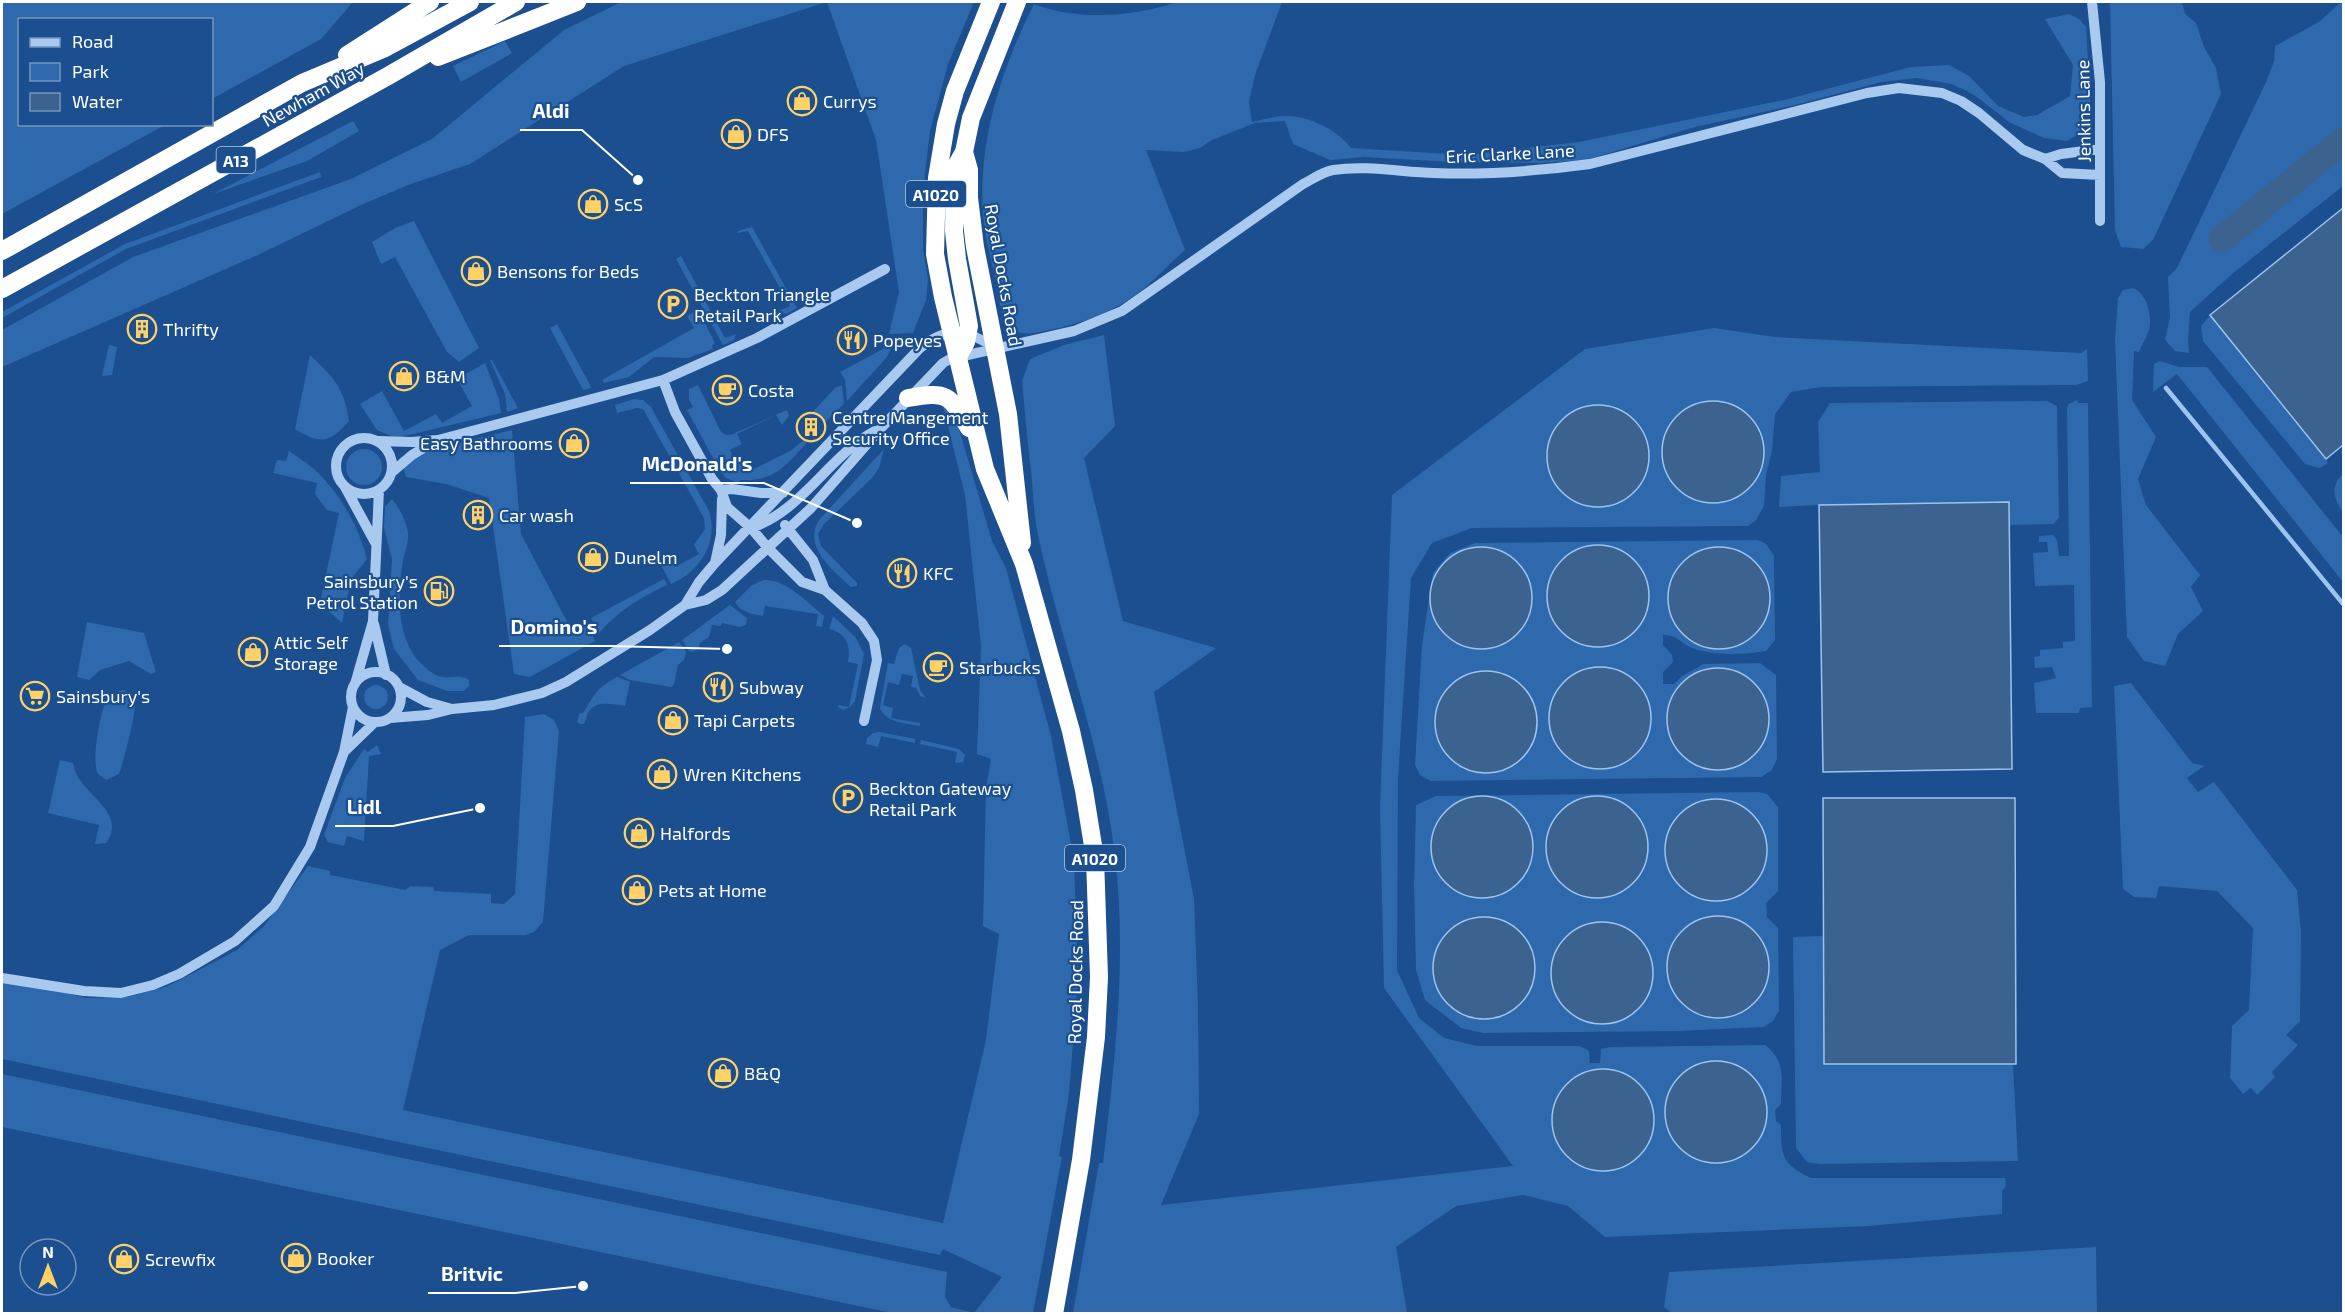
<svg xmlns="http://www.w3.org/2000/svg" width="2345" height="1315" viewBox="0 0 2345 1315" font-family="'Exo 2',sans-serif">
<style>
.green{fill:#2e69ad}
.water{fill:#3c6290;stroke:#9cc4f0;stroke-width:1.5}
.lines{fill:none;stroke-linecap:round;stroke-linejoin:round}
.stream{stroke:#9cc4f0;stroke-width:4.5}
.river{stroke:#3c6290;stroke-width:27}
.minor{stroke:#a9c9ee;stroke-width:10}
.highway{stroke:#fff;stroke-width:18}
.labels{text-anchor:middle;dominant-baseline:central;stroke-width:4.5;stroke-linejoin:round;paint-order:stroke}
.shield{fill:#1b4f8f;stroke:#bbcadd;stroke-width:1.5}
.shield-label{font-size:16px;font-weight:bold;fill:#fff}
.street-label{font-size:18px;fill:#fff;stroke:#1b4f8f}
.poi-label{font-size:18px;fill:#fff;stroke:#1b4f8f;text-anchor:start}
.leader{fill:none;stroke:#fff;stroke-width:2}
.callout-dot{fill:#fff;stroke:#1b4f8f;stroke-width:2}
.callout-label{font-size:20px;text-anchor:middle;font-weight:bold;fill:#fff;stroke:#1b4f8f;stroke-width:4.5;stroke-linejoin:round;paint-order:stroke}
</style>
<rect width="100%" height="100%" fill="#1b4f8f"/>
<!-- green -->
<path class="green" d="M2 2H353L321 39 212 99V20H20V124L165 125 2 214Z
M621 2H974L948 64 930 131 923 191V250L928 279 926 300 913 333 889 334 899 292 876 140 827 2 624 66 470 164 408 185 361 205 260 254 2 367V330L133 257 351 179 432 139 564 30Z
M1177 2H1282L1255 75 1249 102 1252 122C1263 120 1274 116 1285 116 1309 116 1337 129 1351 148L1465 155 1579 142 1784 100 1911 67 1949 65 1969 76 1998 106 2024 117 2037 115 2070 96 2073 65 2045 19 2069 14 2079 19 2086 27 2091 112 2089 123 2083 132 2067 141 2044 138 2009 122 1977 97 1965 90 1951 84 1917 78 1881 82 1795 105 1695 127 1586 160 1540 163 1452 162 1364 157 1330 160 1293 144 1285 121 1255 123 1212 140 1200 148 1184 152 1146 150 1185 250C1169 264 1154 281 1138 293 1112 313 1082 323 1050 330 1039 332 1025 336 1015 331 1000 323 999 296 996 281 991 259 985 236 983 214 978 140 1001 70 1034 4 1078 21 1133 17 1177 2Z
M2110 2H2182L2185 14 2196 23 2204 47 2216 68 2221 94 2153 240 2143 249 2121 247 2115 230Z
M2341 2H2344L2343 186 2232 274 2190 312 2188 342 2189 353 2175 351 2165 340 2170 317 2168 277 2177 268 2267 80 2274 61 2275 46 2319 22Z
M505 41 512 53 461 82 453 66Z
M353 121 359 131 307 161 213 194Z
M320 172 321 177 126 249 2 318V312L125 244Z
M414 221 479 348 459 362 447 352 395 257 381 264 372 242 395 228Z
M752 227 797 308 786 314 779 311 790 306 748 231 737 233 738 231Z
M681 256 725 338 736 334 734 340 723 345 676 259Z
M2133 288C2146 293 2151 312 2150 325 2149 334 2142 344 2139 352L2134 351 2132 400 2156 437 2138 479 2146 505 2200 575 2191 587 2203 611 2178 634 2165 666 2144 661 2127 637 2115 340 2118 298 2123 290Z
M698 310 715 343 712 345 713 349 688 358 654 357 629 377 604 383 602 380 694 328 687 316Z
M2210 315 2326 459 2328 463 2320 468 2305 464 2203 341 2201 326Z
M557 324 589 383 591 388 583 390 550 328Z
M1714 328 1775 337 2081 353 2087 349 2088 381 2076 385 1821 387 1791 392 1775 414 1772 451 1766 475 1764 506 1756 520 1748 526 1472 528 1432 543 1411 578 1398 778 1397 970 1419 1018 1444 1038 1477 1046H1580L1589 1051 1590 1063H1600L1601 1049 1610 1047 1765 1045C1787 1062 1781 1079 1781 1104L1775 1110 1776 1121 1781 1125C1781 1157 1782 1164 1811 1178H2005L2006 1186 2002 1191V1214L1869 1226 1605 1237 1568 1206 1523 1195 1456 1206 1396 1247 1407 1313H1073L1099 1163H1103C1115 1061 1127 958 1115 856 1102 744 1059 639 1037 530 1034 513 1033 496 1032 480 1028 447 1025 414 1022 381L1030 359 1064 345 1104 335 1115 426 1084 458 1123 621 1216 648 1154 692 1194 899 1198 1006 1199 1114 1161 1205 1513 1166 1384 988 1380 808 1392 495 1585 349Z
M886 338 890 339 891 349 887 357 847 401 845 380 840 372 883 349 886 344Z
M109 345 117 347 112 375 102 376Z
M310 355C334 378 344 387 349 421 330 443 320 445 295 429Z
M490 360H492L518 408 507 412 505 394Z
M2160 361 2179 367H2207L2343 537V582L2177 374 2153 392 2154 364Z
M485 363 499 399 501 413 396 438 377 430 360 404 382 391 404 431 436 414 442 423 472 406 457 379Z
M698 385 721 432 726 435 733 434 787 410 789 416 782 425 776 415 737 434 742 444 730 450 737 465 749 460 754 469 790 451 809 436 811 438C788 463 777 482 740 480L738 483 726 478 720 471 687 410 693 407 689 400V389Z
M842 385 844 404 821 426 809 416 835 388Z
M634 399 643 400 651 407 709 511C719 542 700 572 671 584L660 563 670 558 675 567 699 554 694 545 705 529 704 518 643 409 637 408 617 413 615 405Z
M2077 400 2078 403H2088L2092 707 2080 708 2079 713H2036L2034 683 2056 678 2052 667 2035 668 2034 657 2040 656V650L2063 648V642L2075 641 2074 585 2035 586 2033 553 2048 552 2047 542H2039V536L2053 535 2057 540 2059 556H2069L2067 408 2069 404Z
M2047 401 2057 406 2059 518 2053 524 2009 525V502L1819 505 1779 507 1781 476 1820 472 1818 422 1830 403Z
M943 406 957 422 992 541 1006 568 1051 736 1074 860 1078 977 1069 1094 1059 1156 1062 1157 1033 1313H892L2 1127V1074L947 1272 945 1297 951 1307 974 1313 1002 1277 943 1249 940 1255 2 1059V978L87 998 128 997 168 986 237 950 264 926 308 866 330 871V875L405 890 411 886 433 887 434 891 491 894V903L504 904 515 894 525 717 544 714 554 720 559 731 543 922 534 932 526 935H469L440 950 403 1110 943 1223 986 1040 999 934 983 926 986 789 991 759 977 754 981 646 965 495Z
M512 430 521 534 571 629 587 621 595 641 530 677 514 674 489 498 446 484 406 477 400 457Z
M346 467a18 18 0 1 1 36 0a18 18 0 1 1-36 0Z
M884 449 879 468 873 477 824 524 818 534 821 546 857 583V586L851 587C833 570 802 547 819 520Z
M289 451C297 457 308 463 315 470 340 493 359 527 367 559L351 579 342 623 320 603 339 513 327 510 315 494 317 483 273 473 277 460 286 461Z
M2342 475 2344 477 2343 513C2335 499 2329 488 2342 475Z
M392 499C400 509 406 520 408 533 409 542 405 551 403 560 397 600 395 650 434 674 445 681 458 673 469 680V686L464 691H447L418 680 394 649 388 625 392 559 384 528 385 507Z
M1758 540 1766 544 1774 556 1775 640 1766 651C1742 655 1715 656 1692 648 1678 642 1681 636 1663 635V645L1672 655 1673 662 1663 672V684H1674L1682 676 1704 664 1760 663 1776 675 1777 759 1772 770 1761 777 1431 781 1420 775 1415 765 1422 645 1433 573 1450 553 1475 543Z
M664 579 667 585C641 597 618 611 599 633L591 618Z
M764 580C787 579 806 602 824 616L822 627 816 626 818 614 765 606 763 616C752 614 740 612 735 602L752 585Z
M730 605 747 618 746 625 740 627 722 623 721 626 712 625 709 637 700 643 699 648 693 652 689 651 682 640Z
M833 616 856 638 864 654 855 701 850 707 843 710 838 707V705L849 707 858 664 848 662C851 646 847 633 829 629Z
M87 622 144 633 156 672 151 674 129 661 100 670 89 680 77 677Z
M679 642 686 652 684 660 678 665 674 684 671 687 630 680 620 675Z
M905 644 911 648 920 690 926 698 920 696 916 688 911 687 913 676 902 674 899 685 888 682 883 705 893 708 891 718 920 723V726C905 723 886 723 880 708L888 663 894 664 899 648Z
M617 677 630 682 625 706C613 704 593 699 587 715 586 718 586 721 584 724H580L577 722 579 714 584 712C595 693 597 688 617 677Z
M2131 683 2192 763 2204 766 2187 778 2198 792 2214 782 2297 890 2301 932 2300 1021 2286 1035 2298 1045 2272 1072 2275 1077 2257 1095 2251 1088 2243 1094 2230 1078 2232 1026 2249 1010 2253 928 2217 891 2159 886 2156 898 2134 897 2123 889 2114 686Z
M364 697a12 12 0 1 1 24 0a12 12 0 1 1-24 0Z
M123 690C129 693 134 697 135 704 136 713 123 764 119 774L106 780C105 779 99 775 98 774 91 763 100 711 107 700 112 694 116 692 123 690Z
M879 732 915 739V743L881 736 878 747 866 744 867 738 873 733Z
M921 740 959 749 965 755 963 762 955 763 957 752 920 744Z
M377 745 381 754 369 756 364 841 347 836 344 846 328 842 324 835 345 778 364 749 368 752Z
M60 760 73 763C74 767 75 773 78 777 90 798 126 815 106 843L95 844 99 825 48 813Z
M1758 792 1767 794 1778 807V891L1766 903 1767 917 1778 928 1779 1011 1773 1021 1764 1027 1678 1031 1483 1033 1461 1028 1425 1000 1416 970 1414 886 1416 805 1436 796Z
M1823 936 1824 1064H2013L2018 1161 1819 1164 1807 1162 1796 1148 1793 937Z
M2096 1247 2097 1313 1673 1314 1664 1307 1669 1272Z"/>
<!-- water -->
<path class="water" d="M2343 208V445L2326 459 2210 315Z
M1662 452a51 51 0 1 1 102 0a51 51 0 1 1-102 0Z
M1547 456a51 51 0 1 1 102 0a51 51 0 1 1-102 0Z
M2009 502 2012 769 1823 772 1819 505Z
M1547 596a51 51 0 1 1 102 0a51 51 0 1 1-102 0Z
M1668 598a51 51 0 1 1 102 0a51 51 0 1 1-102 0Z
M1430 598a51 51 0 1 1 102 0a51 51 0 1 1-102 0Z
M1549 718a51 51 0 1 1 102 0a51 51 0 1 1-102 0Z
M1667 719a51 51 0 1 1 102 0a51 51 0 1 1-102 0Z
M1435 722a51 51 0 1 1 102 0a51 51 0 1 1-102 0Z
M1546 847a51 51 0 1 1 102 0a51 51 0 1 1-102 0Z
M1431 847a51 51 0 1 1 102 0a51 51 0 1 1-102 0Z
M1823 798H2015L2016 1064H1824Z
M1665 850a51 51 0 1 1 102 0a51 51 0 1 1-102 0Z
M1667 967a51 51 0 1 1 102 0a51 51 0 1 1-102 0Z
M1433 968a51 51 0 1 1 102 0a51 51 0 1 1-102 0Z
M1551 973a51 51 0 1 1 102 0a51 51 0 1 1-102 0Z
M1665 1112a51 51 0 1 1 102 0a51 51 0 1 1-102 0Z
M1552 1120a51 51 0 1 1 102 0a51 51 0 1 1-102 0Z"/>
<g class="lines">
<!-- stream -->
<path class="stream" d="M2166 388 2344 605"/>
<!-- river -->
<path class="river" d="M2222 239 2344 140"/>
<!-- minor -->
<path class="minor" d="M2092 2 2100 82V221
M2045 159 2061 154 2100 149
M663 380 675 412 712 479 721 490 727 507 751 528 768 548 802 582 825 590 862 623 874 641 877 660 864 721
M336 466a28 28 0 1 1 56 0a28 28 0 1 1-56 0Z
M378 441 411 442 438 440 663 380 757 338 885 269
M391 473 412 455 435 441
M345 487 376 544
M721 490 732 489 761 493H783
M785 525 813 560 825 590
M751 528C802 511 828 457 875 431
M715 563 721 535 722 499
M685 605 699 582 715 563 920 348C950 324 965 330 996 348
M374 624 386 675
M351 697a25 25 0 1 1 50 0a25 25 0 1 1-50 0Z
M355 684 373 621 379 490
M399 687 427 702 452 709
M390 718 428 715 452 709 494 705 542 693 566 682 650 630 685 605 706 600 722 590 811 508 882 427 943 363 950 359 1074 331 1122 311 1303 184C1313 179 1322 172 1333 170 1366 165 1401 172 1434 173 1486 175 1539 171 1590 164L1867 93 1899 88 1942 93 1961 101 1979 113 2023 150 2045 159 2062 173 2100 175
M344 752 375 722
M2 978 84 991 121 993 153 985 179 974 235 941 274 906 310 847 344 752 353 707"/>
<!-- highway -->
<path class="highway" d="M991 2 955 91 946 124 937 178 935 254 943 297 985 469 1024 564 1071 731 1084 790 1095 858 1099 977 1096 1037 1081 1160 1054 1314
M1017 2 971 118 964 152 969 170V198L975 247 1008 414 1022 543
M347 55 430 2
M438 57 577 2
M2 251 302 83 383 49 470 2
M2 289 388 76 516 2
M958 357 966 342 969 326 957 259 954 231 955 168 964 152
M908 398C948 391 949 394 969 428"/>
</g>
<!-- icons -->
<defs>
<g id="shop-ring" transform="scale(1.5)"><circle r="9.5" fill="#1b4f8f" stroke="#ffd166" stroke-width="1.5"/><path d="M-5-2.5h2.3a2.7 3.5 0 0 1 5.4 0H5L5.5 6h-11ZM-1.5-2.5h3a1.5 2.3 0 0 0-3 0Z" fill="#ffd166"/></g>
<g id="parking-ring" transform="scale(1.5)"><circle r="9.5" fill="#1b4f8f" stroke="#ffd166" stroke-width="1.5"/><path d="M-3.5-5.5H1a3.5 3.5 0 0 1 0 7H-1V5.5H-3.5ZM-1-3.4V-.6H.8a1.4 1.4 0 0 0 0-2.8Z" fill="#ffd166"/></g>
<g id="building-ring" transform="scale(1.5)"><circle r="9.5" fill="#1b4f8f" stroke="#ffd166" stroke-width="1.5"/><path d="M-4-6H4V6H1V3H-1V6H-4ZM-2.5-4.3h1.7v1.8h-1.7ZM.8-4.3h1.7v1.8H.8ZM-2.5-1h1.7V.8h-1.7ZM.8-1h1.7V.8H.8Z" fill="#ffd166"/></g>
<g id="restaurant-ring" transform="scale(1.5)"><circle r="9.5" fill="#1b4f8f" stroke="#ffd166" stroke-width="1.5"/><path d="M-5-6h1v4h1v-4h1v4h1v-4h1v5L-1.5 .5V6h-2V.5L-5-1ZM5-6V6H3V1.5H1.5Q1.5-4 5-6Z" fill="#ffd166"/></g>
<g id="cafe-ring" transform="scale(1.5)"><circle r="9.5" fill="#1b4f8f" stroke="#ffd166" stroke-width="1.5"/><path d="M-5.5-4.5H6V0H3Q3 3.5 0 3.5H-2.5Q-5.5 3.5-5.5 0ZM3-3.2v2h1.7v-2ZM-6 4.5H4V6H-6Z" fill="#ffd166"/></g>
<g id="fuel-ring" transform="scale(1.5)"><circle r="9.5" fill="#1b4f8f" stroke="#ffd166" stroke-width="1.5"/><path d="M-5.5-6h7V0h2V4h1.3V-2.5L3-4.5l.8-.8L6-3V5H2.5V1h-1V6h-7ZM-4.2-4.7v3.2H.2V-4.7Z" fill="#ffd166"/></g>
<g id="supermarket-ring" transform="scale(1.5)"><circle r="9.5" fill="#1b4f8f" stroke="#ffd166" stroke-width="1.5"/><path d="M-6-5.5h2.5l.6 2H6L4.5 2H-2.5L-4.4-4H-6ZM-1.5 3.2a1.3 1.3 0 1 0 .1 0ZM3 3.2a1.3 1.3 0 1 0 .1 0Z" fill="#ffd166"/></g>
</defs>
<g fill-rule="evenodd">
<use href="#shop-ring" x="802" y="101"/>
<use href="#shop-ring" x="736" y="134"/>
<use href="#shop-ring" x="593" y="204"/>
<use href="#shop-ring" x="476" y="271"/>
<use href="#parking-ring" x="673" y="304"/>
<use href="#building-ring" x="142" y="329"/>
<use href="#restaurant-ring" x="852" y="340"/>
<use href="#shop-ring" x="404" y="376"/>
<use href="#cafe-ring" x="727" y="390"/>
<use href="#building-ring" x="811" y="427"/>
<use href="#shop-ring" x="574" y="443"/>
<use href="#building-ring" x="478" y="515"/>
<use href="#shop-ring" x="593" y="557"/>
<use href="#restaurant-ring" x="902" y="573"/>
<use href="#fuel-ring" x="439" y="591"/>
<use href="#shop-ring" x="253" y="652"/>
<use href="#cafe-ring" x="938" y="667"/>
<use href="#restaurant-ring" x="718" y="687"/>
<use href="#supermarket-ring" x="35" y="696"/>
<use href="#shop-ring" x="673" y="720"/>
<use href="#shop-ring" x="662" y="774"/>
<use href="#parking-ring" x="848" y="798"/>
<use href="#shop-ring" x="639" y="833"/>
<use href="#shop-ring" x="637" y="890"/>
<use href="#shop-ring" x="723" y="1073"/>
<use href="#shop-ring" x="296" y="1258"/>
<use href="#shop-ring" x="124" y="1259"/>
</g>
<g class="labels">
<!-- shield labels -->
<g class="shield">
<rect x="216.5" y="147" width="39" height="26" rx="4.5"/>
<rect x="906" y="181" width="60" height="26" rx="4.5"/>
<rect x="1065" y="845" width="60" height="26" rx="4.5"/>
</g>
<g class="shield-label">
<text x="236" y="160">A13</text>
<text x="936" y="194">A1020</text>
<text x="1095" y="858">A1020</text>
</g>
<!-- street labels -->
<g class="street-label">
<text transform="translate(313 94) rotate(-29)">Newham Way</text>
<text transform="translate(2083 111) rotate(-91)">Jenkins Lane</text>
<text transform="translate(1510 153) rotate(-3)">Eric Clarke Lane</text>
<text transform="translate(1004 275) rotate(80)">Royal Docks Road</text>
<text transform="translate(1075 972) rotate(-89)">Royal Docks Road</text>
</g>
<!-- poi labels -->
<g class="poi-label">
<text x="823" y="101">Currys</text>
<text x="757" y="134">DFS</text>
<text x="614" y="204">ScS</text>
<text x="497" y="271">Bensons for Beds</text>
<text x="694" y="294">Beckton Triangle<tspan x="694" dy="21">Retail Park</tspan></text>
<text x="163" y="329">Thrifty</text>
<text x="873" y="340">Popeyes</text>
<text x="425" y="376">B&amp;M</text>
<text x="748" y="390">Costa</text>
<text x="832" y="417">Centre Mangement<tspan x="832" dy="21">Security Office</tspan></text>
<text x="553" y="443" text-anchor="end">Easy Bathrooms</text>
<text x="499" y="515">Car wash</text>
<text x="614" y="557">Dunelm</text>
<text x="923" y="573">KFC</text>
<text x="418" y="581" text-anchor="end">Sainsbury's<tspan x="418" dy="21">Petrol Station</tspan></text>
<text x="274" y="642">Attic Self<tspan x="274" dy="21">Storage</tspan></text>
<text x="959" y="667">Starbucks</text>
<text x="739" y="687">Subway</text>
<text x="56" y="696">Sainsbury's</text>
<text x="694" y="720">Tapi Carpets</text>
<text x="683" y="774">Wren Kitchens</text>
<text x="869" y="788">Beckton Gateway<tspan x="869" dy="21">Retail Park</tspan></text>
<text x="660" y="833">Halfords</text>
<text x="658" y="890">Pets at Home</text>
<text x="744" y="1073">B&amp;Q</text>
<text x="317" y="1258">Booker</text>
<text x="145" y="1259">Screwfix</text>
</g>
</g>
<!-- callouts -->
<path class="leader" d="M638 180L582 130H520M857 523L764 483H630M727 649L610 646H499M480 808L393 826H335M583 1286L515 1293H428"/>
<g class="callout-dot">
<circle cx="638" cy="180" r="6"/>
<circle cx="857" cy="523" r="6"/>
<circle cx="727" cy="649" r="6"/>
<circle cx="480" cy="808" r="6"/>
<circle cx="583" cy="1286" r="6"/>
</g>
<g class="callout-label">
<text x="551" y="118">Aldi</text>
<text x="697" y="471">McDonald's</text>
<text x="554" y="634">Domino's</text>
<text x="364" y="814">Lidl</text>
<text x="472" y="1281">Britvic</text>
</g>
<!-- border -->
<rect width="2345" height="1315" fill="none" stroke="#ffffff" stroke-width="6"/>
<!-- legend -->
<rect x="18" y="18" width="195" height="108" fill="#1b4f8f" stroke="#7695bc" stroke-width="1.5"/>
<rect x="30" y="38" width="30" height="9" fill="#a9c9ee" stroke="#7695bc" stroke-width="1.5"/>
<text x="72" y="48" font-size="18" fill="#ffffff">Road</text>
<rect x="30" y="63" width="30" height="18" fill="#2e69ad" stroke="#7695bc" stroke-width="1.5"/>
<text x="72" y="78" font-size="18" fill="#ffffff">Park</text>
<rect x="30" y="93" width="30" height="18" fill="#3c6290" stroke="#7695bc" stroke-width="1.5"/>
<text x="72" y="108" font-size="18" fill="#ffffff">Water</text>
<!-- north arrow -->
<g transform="translate(48 1267)"><circle r="28" fill="#1b4f8f" stroke="#7695bc" stroke-width="1.5"/>
<path d="M0-4.5L10 22L0 15L-10 22Z" fill="#ffd166"/>
<text y="-9" font-size="16" font-weight="bold" text-anchor="middle" fill="#ffffff">N</text>
</g>
</svg>
